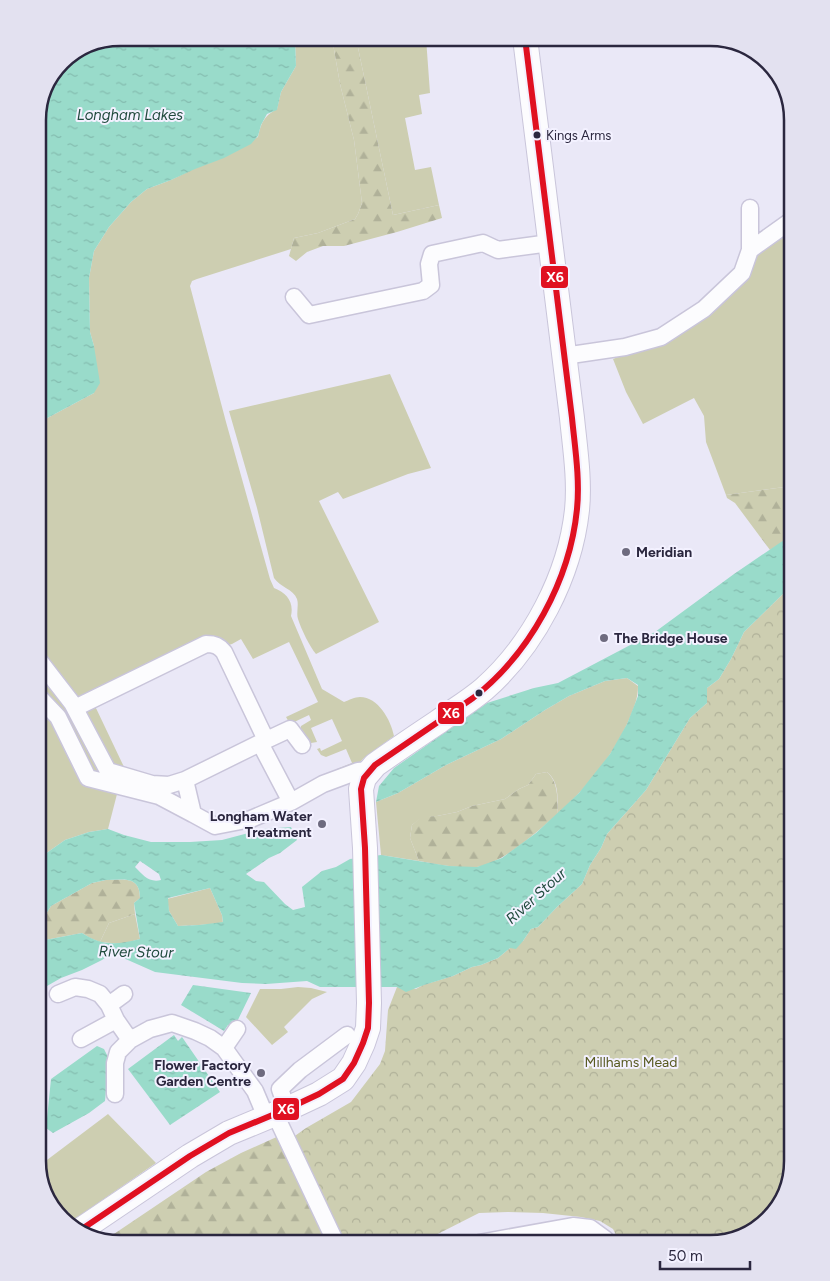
<svg xmlns="http://www.w3.org/2000/svg" width="830" height="1281" viewBox="0 0 830 1281" font-family="Figtree,sans-serif">
<style>
.green{fill:#cdceb1}
.forest{fill:url(#forest-firs)}
.park{fill:url(#park-crowns)}
.water{fill:url(#water-ripples);fill-rule:evenodd}
.lines{fill:none;stroke-linecap:round;stroke-linejoin:round}
.minor-casing{stroke:#c9c5da;stroke-width:19}
.highway-casing{stroke:#c9c5da;stroke-width:26}
.minor{stroke:#fcfcfe;stroke-width:16}
.highway{stroke:#fcfcfe;stroke-width:24}
.bus-1-casing{stroke:#f3f1ff;stroke-width:10}
.bus-1{stroke:#e01021;stroke-width:6}
.bus-dot{fill:#2b273f;stroke:#f3f1ff;stroke-width:2}
.poi-dot{fill:#6e6b7f;stroke:#f3f1ff;stroke-width:2}
.labels{text-anchor:middle;dominant-baseline:central;stroke-width:4;stroke-linejoin:round;paint-order:stroke}
.bus-label{font-size:13px;fill:#2b273f;stroke:#f3f1ff;text-anchor:start}
.poi-label{font-size:14px;font-weight:bold;fill:#2b273f;stroke:#f3f1ff;text-anchor:start}
.park-label{font-size:14px;fill:#585a21;stroke:#f3f1ff}
.water-label{font-size:15px;font-style:italic;fill:#204a3d;stroke:#f3f1ff}
.rim{fill:none;stroke:#2b273f;stroke-width:2.5}
.line-badge{stroke:#f3f1ff;stroke-width:2}
.badge-label{font-size:14px;text-anchor:middle;font-weight:bold;fill:#fff}
</style>
<defs>
<pattern id="forest-firs" width="22" height="20" patternUnits="userSpaceOnUse" patternTransform="scale(1.25)"><rect width="22" height="20" fill="#cdceb1"/><path d="M5 1l3.5 6h-7zM16 11l3.5 6h-7z" fill="#b0b199"/></pattern>
<pattern id="park-crowns" width="20" height="18" patternUnits="userSpaceOnUse" patternTransform="scale(1.25)"><rect width="20" height="18" fill="#cdceb1"/><path d="M2 6a3 3 0 1 1 6 0M12 15a3 3 0 1 1 6 0" fill="none" stroke="#b0b199"/></pattern>
<pattern id="water-ripples" width="26" height="14" patternUnits="userSpaceOnUse" patternTransform="scale(1.25)"><rect width="26" height="14" fill="#99dbca"/><path d="M2 4q2-2 4 0t4 0M15 11q2-2 4 0t4 0" fill="none" stroke="#84bcaf"/></pattern>
</defs>
<rect width="100%" height="100%" fill="#eae8f7"/>
<!-- green -->
<path class="green" d="M295 38H332L340 84 354 140 362 203 358 214 355 219 318 233 294 238 291 249 197 279 192 281 190 286 226 422 270 579 274 588C287 593 294 602 291 616L322 689 344 702C349 700 355 697 360 697 378 697 391 720 394 736L364 758 355 767 342 771 337 769 352 763 346 749 326 757 321 755 317 749 320 748 321 751 342 741 332 719 311 728 317 742 311 743C304 740 300 734 301 726L311 720 309 715 290 724 286 717 318 702 289 642 253 659 241 639 232 644 208 651 95 706 124 767 108 829 89 832 65 840 38 859V423L94 393V346L90 332 89 278 94 251 109 227 131 202 147 189 171 180 258 137C261 123 264 116 277 109L281 92 296 66Z
M356 38H426L430 93 419 95 422 114 405 118 415 170 431 167 439 205 393 215Z
M792 122V147L783 135Z
M792 229V486L726 495 706 442 704 416 694 398 643 424 626 392 613 359 663 340 758 252Z
M390 374 431 468 408 474 343 499 338 492 319 501 379 622 316 654C310 647 301 629 298 619 296 613 299 605 297 599 293 589 280 587 274 578L257 508 229 411Z
M627 678 638 686C638 697 635 705 631 715 615 754 588 786 558 814 557 798 560 783 547 772L536 774 528 785 519 789 505 799 472 806 457 812 437 816 421 818 412 825 410 838 419 861 381 855 376 802 398 793 446 765 501 739 545 710 569 696 605 681Z
M210 888 222 915 223 923 199 925 178 926 169 911 167 899Z
M135 914 140 939 122 944 100 942 109 923Z
M298 987 311 988 327 992 312 999 284 1027 288 1032 272 1045 246 1017 260 989H281Z
M108 1114 156 1163 69 1223 46 1198 39 1166Z"/>
<!-- forest -->
<path class="forest" d="M332 38H356L393 215 439 205 442 218 397 232 344 246H323L307 252 296 261 289 256 294 238 318 233 355 219 358 214 362 203 354 140 340 84Z
M792 486V536L770 550 735 503 727 498 726 495Z
M547 772C559 783 557 798 558 814 537 831 504 863 477 867 459 869 436 864 419 861L410 838 412 825 421 817 437 816 457 812 472 806 505 799 519 789 528 785 536 774Z
M106 880C122 880 140 875 140 898L134 903 135 914 109 923 100 942 90 938 82 933 45 940 41 937 42 926 46 914 51 906 92 883Z
M281 1135 329 1243H115L105 1240 206 1172 241 1153Z"/>
<!-- park -->
<path class="park" d="M792 585V1161L779 1207 747 1235 710 1243H620L613 1229 600 1221 581 1217 543 1213 508 1212 479 1213 420 1243H340L292 1138 306 1128 351 1102 380 1064 385 1051 388 1010 397 987 416 989 423 985 453 976 472 967 481 965 498 958 510 948 523 941 531 929 538 927 557 907 582 884 590 865 601 848 607 834 646 790 690 718 707 703V688L719 679 731 659 744 632Z"/>
<!-- water -->
<path class="water" d="M120 38H295L296 66 281 92 277 110 267 114 261 125 258 136 251 144 224 158 195 169 171 180 147 189 131 202 109 227 94 251 89 278 90 332 94 346 100 383 94 393 38 423V115L62 61Z
M792 536V585L744 632 731 659 719 679 707 688V703L690 718 646 790 607 834 601 848 590 865 582 884 557 907 538 927 531 929 523 941 516 949 510 948 498 958 481 965 472 967 453 976 424 985 406 992 397 987H320L307 981 266 984 242 983 155 972 112 953 102 960 82 970 61 978 40 990 38 1003V859L65 840 89 832 108 829 124 835 151 842H190L222 840 264 829 291 827 297 840 280 853 269 858 246 874 256 881 264 882 285 904 293 910 305 907 302 887 322 871 336 867 350 859 381 855 449 866 477 867 502 858 536 833 579 793 610 754 627 724 638 696V685L627 678 605 681 569 696 545 710 501 739 446 765 398 793 376 802 379 786 394 768 487 703 534 688 558 683 655 632 734 574 781 542ZM140 861 159 874 161 880C149 883 143 875 135 867ZM106 880C122 880 140 875 140 898L134 903 140 939C117 945 102 946 82 933L45 940 41 936 42 926 46 914 51 906 92 883ZM210 888 222 915 223 922 199 925 178 926 169 911 168 898Z
M193 985 251 993 234 1028 228 1025 224 1031 181 1005Z
M174 1035 178 1041 182 1037 220 1092 170 1125 128 1069Z
M97 1046 104 1049 109 1059 105 1101 89 1113 53 1133 46 1128 51 1079Z"/>
<g class="lines">
<!-- minor casing -->
<g class="minor-casing">
<path id="minor" d="M750 250 792 220
M294 297 309 315 423 291 431 285 429 264 432 254 483 243 498 250 550 243
M564 356 625 347 661 337 704 309 742 273 750 250V208
M38 659 72 703 108 771 152 784 169 785 185 780 193 814 215 826 251 819 291 802 323 784 358 771 370 770
M38 696 58 717 88 778 159 796 193 814
M75 708 206 644C215 644 219 646 224 652L266 740
M185 780 260 743
M291 802 260 743 290 729 302 745
M58 994 75 987 88 989 100 994 109 1005 116 1020 130 1040 150 1029 172 1023 195 1031 210 1038 224 1048 255 1091 266 1117
M109 1005 124 994
M81 1039 116 1020
M224 1048 237 1029
M115 1094V1063L118 1052 130 1040
M287 1109 280 1089 300 1070 347 1035
M275 1114 336 1243
M479 1243 573 1226 590 1228 605 1239V1243"/>
</g>
<!-- highway casing -->
<g class="highway-casing">
<path id="highway" d="M79 1231 190 1156 229 1133 287 1109 319 1094 343 1079 354 1063 363 1043 368 1028 369 1003 365 848 361 789 364 778 375 765C396 750 417 736 438 722 453 711 470 701 484 689 534 645 570 575 577 510 580 480 575 448 572 418L525 38"/>
</g>
<!-- minor -->
<use href="#minor" class="minor"/>
<!-- highway -->
<use href="#highway" class="highway"/>
<!-- bus-1 casing -->
<g class="bus-1-casing">
<path id="bus-1" d="M79 1231 190 1156 229 1133 287 1109 319 1094 343 1079 354 1063 363 1043 368 1028 369 1003 365 848 361 789 364 778 375 765 473 698C530 654 570 580 577 509 580 479 575 448 572 418L525 38"/>
</g>
<!-- bus-1 -->
<use href="#bus-1" class="bus-1"/>
</g>
<!-- markers -->
<g class="bus-dot">
<circle cx="537" cy="135" r="4.5"/>
<circle cx="479" cy="693" r="4.5"/>
</g>
<g class="poi-dot">
<circle cx="626" cy="552" r="5"/>
<circle cx="604" cy="638" r="5"/>
<circle cx="322" cy="824" r="5"/>
<circle cx="261" cy="1073" r="5"/>
</g>
<g class="labels">
<!-- bus labels -->
<g class="bus-label">
<text x="546" y="135">Kings Arms</text>
</g>
<!-- poi labels -->
<g class="poi-label">
<text x="636" y="552">Meridian</text>
<text x="614" y="638">The Bridge House</text>
<text x="312" y="816" text-anchor="end">Longham Water<tspan x="312" dy="16">Treatment</tspan></text>
<text x="251" y="1065" text-anchor="end">Flower Factory<tspan x="251" dy="16">Garden Centre</tspan></text>
</g>
<!-- park labels -->
<g class="park-label">
<text x="631" y="1062">Millhams Mead</text>
</g>
<!-- water labels -->
<g class="water-label">
<text x="130" y="115">Longham Lakes</text>
<text transform="translate(536 896) rotate(-42)">River Stour</text>
<text transform="translate(136 952) rotate(1)">River Stour</text>
</g>
</g>
<!-- crop -->
<path d="M0 0H830V1281H0ZM120 46H710A74 74 0 0 1 784 120V1161A74 74 0 0 1 710 1235H120A74 74 0 0 1 46 1161V120A74 74 0 0 1 120 46Z" fill="#e3e1f0" fill-rule="evenodd"/>
<path class="rim" d="M120 46H710A74 74 0 0 1 784 120V1161A74 74 0 0 1 710 1235H120A74 74 0 0 1 46 1161V120A74 74 0 0 1 120 46Z"/>
<g class="line-badge">
<rect x="540" y="265" width="29" height="24" rx="5" fill="#e01021"/>
<rect x="437" y="701" width="28" height="24" rx="5" fill="#e01021"/>
<rect x="272" y="1097" width="28" height="24" rx="5" fill="#e01021"/>
</g>
<g class="badge-label">
<text x="555" y="282">X6</text>
<text x="451" y="718">X6</text>
<text x="286" y="1114">X6</text>
</g>
<!-- scale -->
<path d="M660 1261v8h90v-8" fill="none" stroke="#2b273f" stroke-width="2.5"/>
<text x="668" y="1261" font-size="15" fill="#2b273f" stroke="#f3f1ff" stroke-width="4" paint-order="stroke">50 m</text>
</svg>
